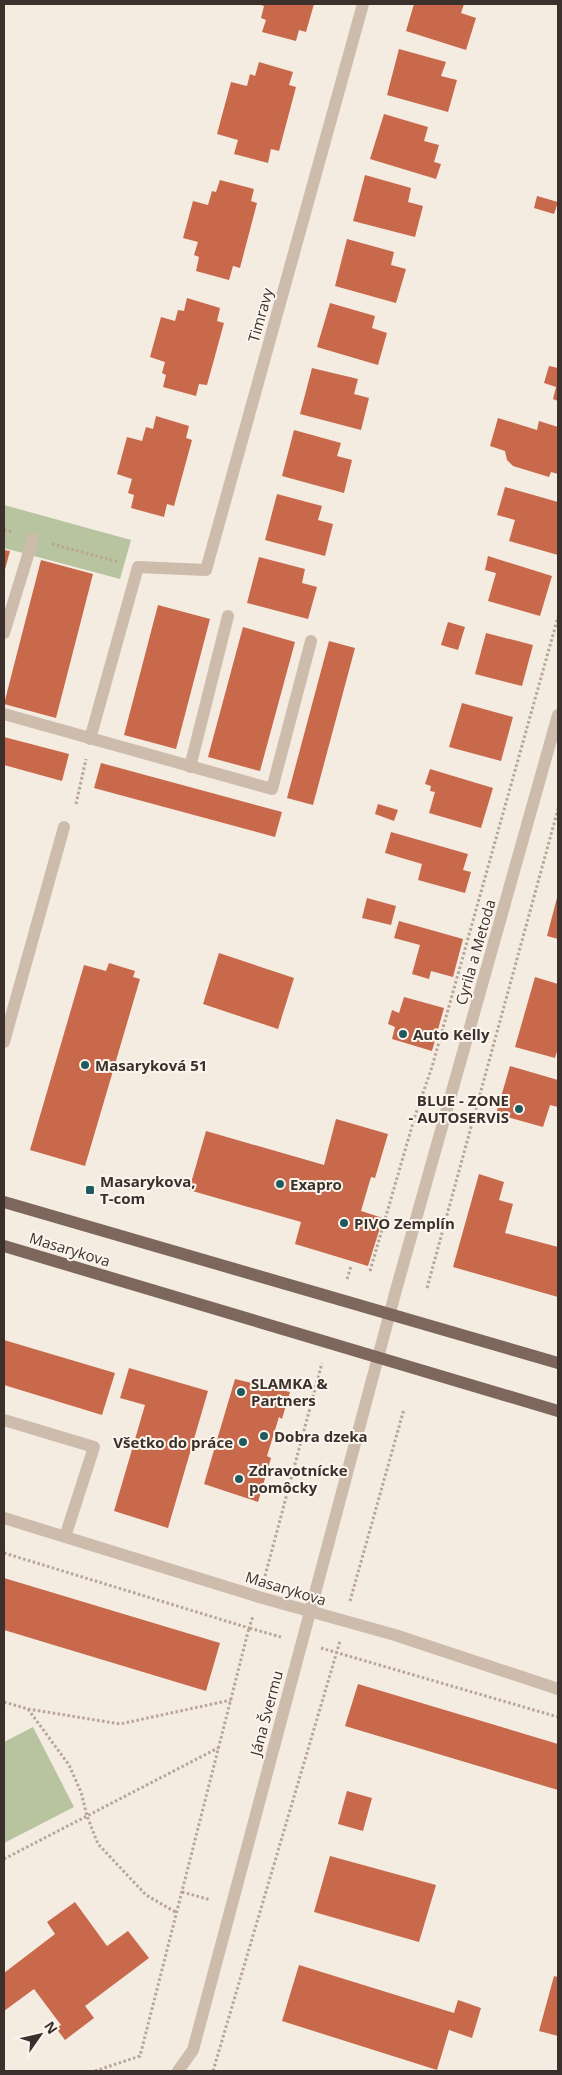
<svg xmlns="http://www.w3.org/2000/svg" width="562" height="2075" viewBox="0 0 562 2075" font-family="'Open Sans',sans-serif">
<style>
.green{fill:#b8c4a0}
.building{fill:#c8694b}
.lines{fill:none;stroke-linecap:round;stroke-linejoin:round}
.path{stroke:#b9a596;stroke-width:3;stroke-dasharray:2.5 2.5;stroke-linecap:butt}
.minor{stroke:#cdbbac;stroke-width:12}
.major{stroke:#7d675c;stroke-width:12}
.poi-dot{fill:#1f5a5e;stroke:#fbf5ee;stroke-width:2}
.labels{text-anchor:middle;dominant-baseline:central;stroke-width:4;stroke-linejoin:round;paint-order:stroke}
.street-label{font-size:15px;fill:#3b302b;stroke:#fbf5ee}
.poi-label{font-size:15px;font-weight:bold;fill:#3b302b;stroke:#fbf5ee;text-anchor:start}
</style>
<rect width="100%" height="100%" fill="#f4ebe1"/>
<!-- green -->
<path class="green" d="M4 505 131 540 120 579 4 548Z
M33 1727 74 1807 4 1843V1742Z"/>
<!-- building -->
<path class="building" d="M258 4H314L306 32 299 30 296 41 262 32 266 20 261 18 264 6Z
M414 4H464L461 13 476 18 466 50 406 31Z
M399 49 446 62 441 76 457 80 448 112 387 95Z
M259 62 293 72 289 85 296 87 279 151 271 149 268 163 234 154 238 140 217 134 231 82 247 86 250 74 255 76Z
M384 114 428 127 424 141 439 145 434 162 441 164 436 179 370 159Z
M365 175 411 188 408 202 423 206 415 237 353 221Z
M220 180 254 189 251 201 257 203 240 268 233 266 229 280 196 271 199 257 194 255 198 242 183 238 193 201 208 205 212 191 216 192Z
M537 196 558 202 554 214 534 208Z
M347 239 394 252 391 265 406 269 396 303 335 286Z
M187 298 220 308 217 321 224 323 207 385 199 384 196 396 163 387 166 375 162 373 165 362 150 357 161 317 175 321 178 310 184 311Z
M330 303 375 316 372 328 387 333 378 365 317 347Z
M549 366 558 368V401L553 399 556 387 544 383Z
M312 368 358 379 354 394 369 398 361 430 300 414Z
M156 416 189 426 186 438 192 440 174 506 167 504 164 517 131 508 134 495 128 493 132 479 117 474 127 437 142 441 146 427 153 429Z
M498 418 537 430 539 421 558 427V474L551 472 549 477 513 466 507 460 505 451 490 446Z
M294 430 341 443 337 456 352 460 344 493 282 476Z
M505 487 558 502V555L509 541 515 520 497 515Z
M277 494 322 506 318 520 333 524 325 556 265 540Z
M4 550 10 551 4 573Z
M488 556 552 576 540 616 488 601 496 573 485 570Z
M259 557 305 569 302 583 317 587 308 619 247 603Z
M41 560 93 574 56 718 4 704Z
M158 605 210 619 176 749 124 735Z
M448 622 465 627 458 650 441 645Z
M243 627 295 642 260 771 208 757Z
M486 633 533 645 522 686 475 674Z
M329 641 355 648 313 805 287 798Z
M462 703 513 717 501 761 449 747Z
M4 737 69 754 62 781 4 765Z
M101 763 282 812 275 837 94 788Z
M430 769 493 788 481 828 429 813 435 792 430 791 431 786 425 784Z
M378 804 398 810 394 821 375 814Z
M391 832 468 854 463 870 471 872 465 893 418 880 422 864 385 853Z
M558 894V939L547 936Z
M367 898 396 906 391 925 362 918Z
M399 921 463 939 453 977 431 971 429 979 412 974 420 945 394 938Z
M219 953 294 978 278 1029 203 1004Z
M109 963 135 971 133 977 140 979 85 1166 30 1150 84 965 106 971Z
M535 977 558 984V1048L555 1058 515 1047Z
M404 997 444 1008 432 1051 392 1039 395 1027 388 1024 392 1010 399 1013Z
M510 1066 558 1080V1107L550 1105 543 1127 496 1114Z
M336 1119 388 1134 375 1178 371 1177 361 1211 383 1218 368 1266 295 1244 301 1222 189 1190 206 1131 324 1165Z
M479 1174 504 1182 499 1200 513 1204 505 1233 558 1247V1297L453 1267Z
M4 1340 115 1373 102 1415 4 1385Z
M129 1368 208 1391 168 1528 114 1511 145 1405 120 1398Z
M235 1379 290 1392 282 1419 279 1417 267 1456 271 1458 258 1502 204 1484Z
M4 1578 220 1643 206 1691 4 1630Z
M358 1684 558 1744V1790L345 1726Z
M347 1791 372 1798 363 1831 338 1824Z
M330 1856 436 1885 419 1942 314 1912Z
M75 1902 107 1946 128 1931 149 1958 85 2006 94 2018 65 2040 56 2028 61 2025 34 1989 4 2011V1973L55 1934 47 1922Z
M299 1965 454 2013 458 2000 481 2008 472 2038 449 2030 437 2070 282 2021Z
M554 1976 558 1977V2036L539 2031Z"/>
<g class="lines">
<!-- path -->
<path class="path" d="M4 530 13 532
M52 544 119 562
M76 804 86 759
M370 1271 415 1116 432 1067 558 617
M347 1279 351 1266
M427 1288 558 809
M4 1553 249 1628 253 1616
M265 1576 322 1363
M350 1601 404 1409
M321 1648 558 1717
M4 1702 28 1709 120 1724 231 1700
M28 1709 69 1765 81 1792 87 1816 98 1844 146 1895 177 1913
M4 1859 218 1748
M182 1892 211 1900
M95 2071 140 2056 249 1628 281 1637
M213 2071 340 1641"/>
<!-- minor -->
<path class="minor" d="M4 633 33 539
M4 714 272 789 311 641
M90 739 138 567 206 570 363 4
M190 767 228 616
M4 1042 64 827
M4 1420 94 1447 65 1537
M4 1518 259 1597 395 1635 558 1689
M178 2071 193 2050 396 1290 558 715"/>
<!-- major -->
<path class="major" d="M4 1202 558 1363
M4 1246 558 1411"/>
</g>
<!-- markers -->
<g class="poi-dot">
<circle cx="403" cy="1034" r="5"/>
<circle cx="85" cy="1065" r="5"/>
<circle cx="519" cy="1109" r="5"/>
<circle cx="280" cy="1184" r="5"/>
<rect x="85" y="1185" width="10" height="10" rx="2.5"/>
<circle cx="344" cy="1223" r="5"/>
<circle cx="241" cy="1392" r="5"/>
<circle cx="264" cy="1436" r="5"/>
<circle cx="243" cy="1442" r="5"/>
<circle cx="239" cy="1479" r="5"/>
</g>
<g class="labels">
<!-- street labels -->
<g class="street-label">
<text transform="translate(260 315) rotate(-74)">Timravy</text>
<text transform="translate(475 952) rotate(-74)">Cyrila a Metoda</text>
<text transform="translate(70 1249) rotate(17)">Masarykova</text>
<text transform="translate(286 1588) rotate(17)">Masarykova</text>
<text transform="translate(266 1713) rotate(-75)">Jána Švermu</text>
</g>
<!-- poi labels -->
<g class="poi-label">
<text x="413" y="1034">Auto Kelly</text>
<text x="95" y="1065">Masaryková 51</text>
<text x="509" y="1100" text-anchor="end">BLUE - ZONE<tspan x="509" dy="17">- AUTOSERVIS</tspan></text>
<text x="100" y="1181">Masarykova,<tspan x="100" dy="17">T-com</tspan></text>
<text x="290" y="1184">Exapro</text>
<text x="354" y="1223">PIVO Zemplín</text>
<text x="251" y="1383">SLAMKA &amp;<tspan x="251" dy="17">Partners</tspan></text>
<text x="274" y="1436">Dobra dzeka</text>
<text x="233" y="1442" text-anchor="end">Všetko do práce</text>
<text x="249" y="1470">Zdravotnícke<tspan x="249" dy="17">pomôcky</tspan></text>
</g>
</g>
<!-- border -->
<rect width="562" height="2075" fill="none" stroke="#3b302b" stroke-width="10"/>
<!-- north arrow -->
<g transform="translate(40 2035) rotate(56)" stroke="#fbf5ee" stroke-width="4" paint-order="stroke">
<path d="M0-4L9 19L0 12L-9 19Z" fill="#3b302b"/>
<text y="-8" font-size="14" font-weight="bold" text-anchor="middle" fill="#3b302b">N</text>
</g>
</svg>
